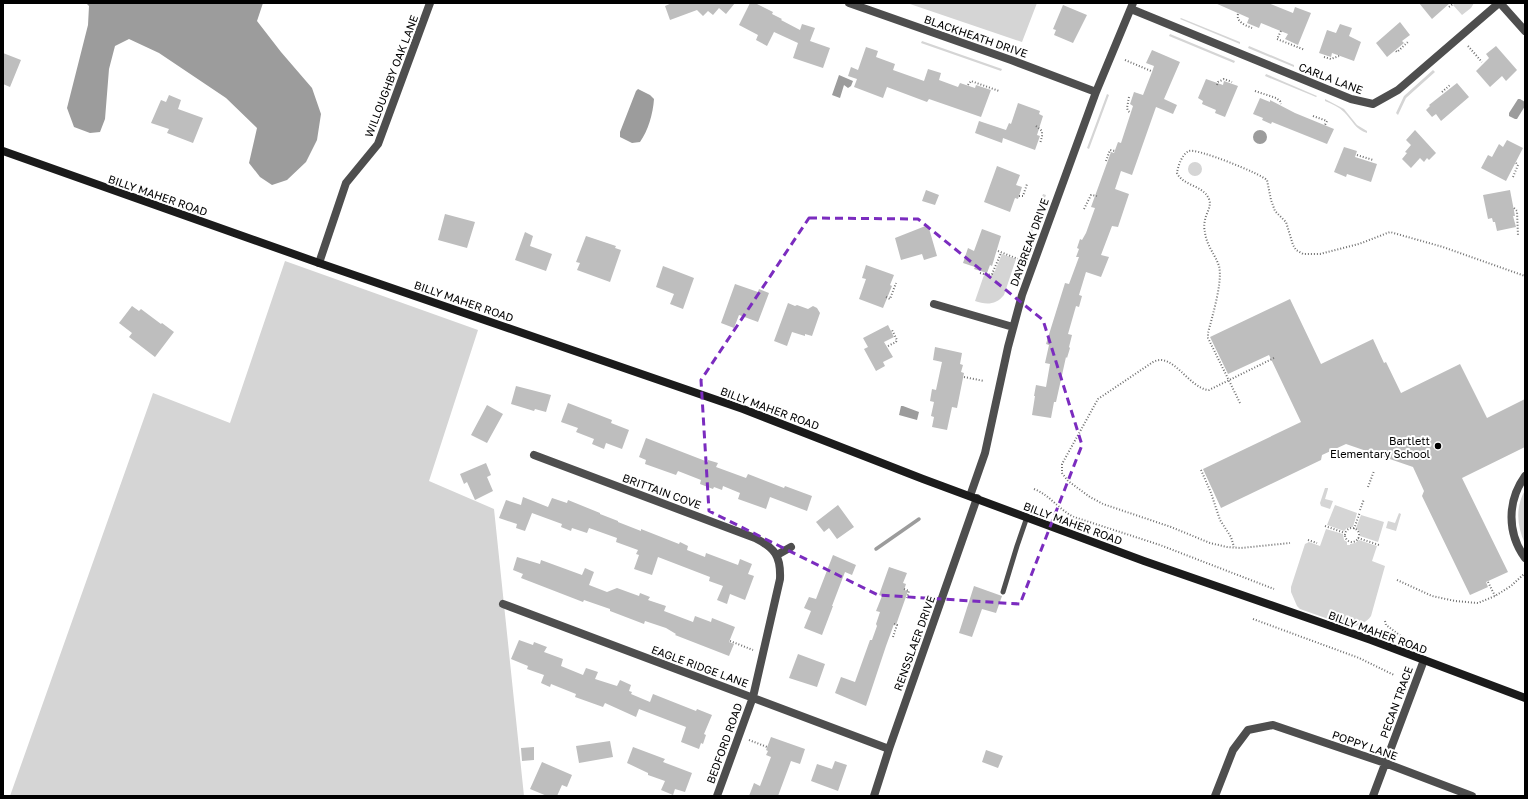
<svg xmlns="http://www.w3.org/2000/svg" width="1528" height="799" viewBox="0 0 1528 799" font-family="'Golos Text',sans-serif">
<style>
.green{fill:#d5d5d5}
.water{fill:#9c9c9c}
.lines{fill:none;stroke-linecap:round;stroke-linejoin:round}
.stream{stroke:#9c9c9c;stroke-width:3.5}
.building{fill:#bebebe}
.path{stroke:#707070;stroke-width:2;stroke-dasharray:1 2;stroke-linecap:butt}
.service{stroke:#4e4e4e;stroke-width:5}
.minor{stroke:#4e4e4e;stroke-width:8}
.secondary{stroke:#1b1b1b;stroke-width:8}
.marked{fill:none;stroke:#7b2cbf;stroke-width:3;stroke-dasharray:8 5;stroke-linejoin:round}
.poi-dot{fill:#000;stroke:#fff;stroke-width:1.5}
.labels{text-anchor:middle;dominant-baseline:central;stroke-width:4;stroke-linejoin:round;paint-order:stroke}
.street-label{font-size:11px;fill:#000;stroke:#fff}
.poi-label{font-size:11px;fill:#000;stroke:#fff;text-anchor:end}
</style>
<rect width="100%" height="100%" fill="#fff"/>
<!-- green -->
<path class="green" d="M907 3H1037L1022 42Z
M1455 3H1474L1471 8 1462 15 1453 5Z
M1181 18 1240 42V44L1180 19Z
M1170 34 1235 61 1234 63 1169 36Z
M922 41 1002 69 1001 71 921 43Z
M1249 46 1294 65V67L1248 48Z
M1433 70 1435 72 1406 98 1398 115 1396 113 1404 96Z
M1266 74 1317 96 1316 97 1265 76Z
M1107 94 1109 95 1089 149 1087 148Z
M1325 99 1344 109 1357 125 1367 131V133C1356 130 1352 120 1344 112 1339 107 1332 104 1325 101Z
M1188 169a7 7 0 1 1 14 0a7 7 0 1 1-14 0Z
M1043 194 1046 195 1022 259 1020 258Z
M1002 254 1016 259 1004 295C996 305 986 305 975 301L984 275 990 276 995 271Z
M285 261 478 330 429 481 494 509 524 796H10L153 393 230 423Z
M1325 488H1328V489L1325 499 1333 501 1330 509 1321 506 1320 503Z
M1525 490V544C1517 526 1515 508 1525 490Z
M1335 505 1357 513 1353 527 1347 528 1344 531 1327 525Z
M1399 513 1401 514 1396 531 1386 528 1388 521 1395 523Z
M1361 515 1384 522 1378 542 1360 536 1359 531 1356 528Z
M1326 529 1343 534 1344 540 1347 542V545H1350V544L1355 543 1359 540 1377 546 1372 561 1385 566 1371 616C1366 623 1359 625 1351 627L1300 609 1297 606 1291 592V587L1305 544 1309 542 1320 546Z"/>
<!-- water -->
<path class="water" d="M86 3H263L257 21 281 52 312 88 321 114 317 140 306 162 287 180 272 185 260 177 249 163 257 128 226 98 159 53 129 39 115 46 109 69 105 119 100 132 90 133 74 127 67 108 88 25 89 6Z
M839 75 853 81 851 86 848 88 844 85 840 98 832 95Z
M638 89 650 95 654 99C653 114 648 131 640 142L632 143 620 137V132L636 91Z
M1518 99H1520L1525 102V106L1517 119H1515L1509 116V113Z
M1253 137a7 7 0 1 1 14 0a7 7 0 1 1-14 0Z
M901 406H903L919 412 917 420 899 415Z"/>
<g class="lines">
<!-- stream -->
<path class="stream" d="M876 549 919 519"/>
</g>
<!-- building -->
<path class="building" d="M672 3H735L726 14 719 8 713 15 708 11 703 16 697 10 670 20 665 6Z
M750 3H755L773 12 772 14 782 19 781 20 800 30 802 24 815 28 810 41 830 48 823 68 793 58 798 43 774 32 767 46 756 40 758 35 739 25Z
M1215 3H1268L1293 13 1295 7 1311 13 1298 45 1285 39 1288 34 1261 23 1259 28 1247 23 1249 18Z
M1419 3H1450L1432 19Z
M1063 5 1087 15 1073 43 1054 35 1056 30 1053 29Z
M1400 22 1410 35 1402 41 1404 43 1387 57 1376 43Z
M1340 24 1352 28 1349 36 1361 42 1354 61 1332 53 1331 57 1319 53 1327 30 1336 33Z
M1496 46 1517 70 1506 81 1502 76 1490 87 1476 71 1489 58 1486 54Z
M866 47 878 51 876 57 895 64 893 70 924 81 928 69 941 73 939 80 958 87 960 83 975 88 976 85 991 90 981 117 929 99 927 102 887 87 883 98 854 87 857 79 848 76 851 67 858 70Z
M1152 50 1180 62 1164 99 1177 105 1173 114 1156 107 1132 175 1121 171 1115 189 1129 194 1118 227 1112 226 1101 255 1109 257 1101 277 1086 272 1079 295 1082 296 1079 307 1076 306 1068 334 1072 335 1069 347 1070 348 1067 358 1066 357 1056 402H1054L1051 418 1032 415 1035 396H1034L1036 385 1046 387 1050 364 1045 363 1049 345 1046 344 1065 283 1069 284 1079 257H1076L1079 249 1077 248 1080 239 1082 240 1086 233 1095 208 1091 207 1111 152 1114 153 1118 142 1121 143 1133 106 1130 104 1134 92 1143 95 1152 72 1154 66 1146 63Z
M3 53 21 60 10 87 3 84Z
M1206 79 1223 85 1224 81 1238 86 1225 117 1215 113 1216 110 1202 104 1203 101 1198 98Z
M1457 83 1469 97 1441 121 1436 114 1432 117 1426 110 1430 106 1429 105Z
M169 95 181 100 178 109 203 118 193 143 167 133 169 129 151 123 161 100 166 102Z
M1260 98 1270 102V100L1295 113 1334 129 1327 144 1272 122 1271 124 1262 120 1263 118 1253 114Z
M1018 103 1040 111 1039 114 1043 116 1037 135 1040 136 1035 150 1003 138 1002 143 975 133 979 121 1006 130 1009 123 1011 124Z
M1415 130 1436 153 1429 160 1427 158 1424 162 1420 158 1411 168 1402 159 1407 153 1405 152 1411 145 1406 140Z
M1507 140 1523 148 1506 181 1481 168 1488 155 1492 157 1499 144 1503 147Z
M1344 147 1357 151 1355 157 1377 164 1371 182 1347 174 1346 177 1334 172Z
M997 166 1020 175 1016 185 1022 187 1018 199 1015 198 1010 212 984 202Z
M926 190 939 195 935 205 922 201Z
M1510 190 1515 216H1513L1516 227 1497 231 1495 222H1493L1492 218 1488 219 1483 195Z
M445 214 475 222 467 248 438 240Z
M928 225 937 256 924 260 922 254 901 260 895 238Z
M982 229 1001 236 992 266 990 265 987 273 974 269 975 267 963 263 968 248 974 251Z
M525 232 533 236 530 246 552 254 546 271 515 260Z
M586 236 616 246 615 248 621 250 610 282 577 270 580 263 576 262Z
M866 265 894 275 890 285 892 286 883 308 859 299 866 279 862 278Z
M663 266 694 278 683 309 670 304 674 294 656 287Z
M735 284 758 292 759 289 769 293 758 322 739 315 734 328 721 323Z
M1290 299 1321 364 1373 339 1384 363 1386 362 1401 393 1460 364 1487 418 1525 399V447L1462 478 1508 572 1486 582 1488 587 1470 595 1422 496 1424 491 1413 467 1346 444 1322 455 1321 460 1221 508 1203 469 1301 422 1269 355 1228 374 1210 337Z
M788 303 795 306 797 305 808 309 813 306 817 308 820 313 812 336 805 334V336L792 332 787 346 774 341Z
M132 306 139 311 141 309 161 324 162 323 174 332 155 357 129 337 132 333 119 323Z
M888 325 894 337 884 342 893 357 883 362 885 366 876 371 864 349 868 347 863 338Z
M935 347 962 353 960 364 963 365 961 372 964 373 957 408 952 407 947 430 932 427 934 417 931 416 934 402 930 401 932 389 936 390 942 362 933 360Z
M516 386 551 395 546 412 535 409 534 411 511 404Z
M568 403 612 420 611 423 629 430 622 449 606 443 604 449 592 444 594 439 576 432 578 428 561 422Z
M487 405 503 414 487 443 471 435Z
M646 438 708 462V460L718 463 716 467 746 478 748 474 784 488 785 486 812 496 807 511 770 497 766 509 738 499 740 493 723 486 722 490 714 487 713 489 700 484 701 480 678 471 676 475 645 464 646 460 639 457Z
M486 463 491 475 487 477 493 491 475 500 467 482 464 484 460 474Z
M523 497 548 507 552 498 567 503 568 500 600 513V514L618 521V522L641 531V529L679 544 680 542 688 546 687 550 705 557 706 553 738 565 740 559 752 564 748 574 754 576 745 600 730 594 727 604 717 600 723 586 709 581 710 577 658 557 652 575 634 569 639 555 636 554 638 550 616 542 617 538 589 528 587 533 572 528 571 531 561 527 562 524 532 513 525 531 516 528 517 524 499 518 506 500 521 505Z
M838 505 854 527 837 539 829 528 824 532 816 522Z
M833 555 856 565 852 575 845 572 832 606H833L822 635 804 628 811 611 804 608 809 597 816 599Z
M517 557 540 564 541 560 582 575 585 568 594 572 589 585 607 592 617 588 639 596 640 593 650 597 648 600 666 606 664 611 693 622 695 616 711 622 712 618 735 627 729 642 734 644 729 656 675 635 676 634 666 628 645 621 644 624 610 611V609L584 600 583 602 521 578 523 574 513 570Z
M889 567 907 573 903 583 906 584 904 590 908 591 896 625 894 624 886 646 866 706 835 693 841 677 855 682 870 640H872L877 626 876 624 880 612 876 611 882 596 879 595Z
M974 586 1002 596 996 613 982 609 972 637 959 633Z
M519 640 533 645 534 642 547 647 544 652 563 659 561 666 583 675 586 668 598 672 595 679 617 686 620 680 631 685 629 691 632 692 631 694 650 702 653 694 696 711 697 709 712 715 704 734 706 735 703 744 701 743 699 749 681 742 686 727 639 709 636 717 605 703 603 707 575 697 576 694 551 684 550 687 541 683 544 675 527 669 528 666 511 659Z
M798 654 825 664 817 687 789 678Z
M771 737 805 749 800 764 791 761 778 796H749L754 783 760 786 771 757 766 755 768 751 766 750Z
M610 741 613 757 579 763 576 746Z
M534 747V760L522 761 521 748Z
M633 747 665 759 663 762 692 773 685 792 675 789 673 795 661 790 665 781 648 775V773L627 763Z
M986 750 1003 756 998 768 982 762Z
M835 761 847 765 838 791 811 781 817 764 832 769Z
M542 762 572 775 567 787 562 785 557 796H547L530 789Z"/>
<g class="lines">
<!-- path -->
<path class="path" d="M1449 7 1454 3
M1238 14C1236 22 1245 25 1252 28
M1281 31 1277 39 1305 50
M1468 46 1482 62
M1396 51 1397 52 1409 41
M1324 57 1331 59 1339 56
M1125 60 1151 71
M968 85 971 81 999 91
M1217 85 1218 82 1224 79 1232 82
M1255 91 1276 98 1280 101 1281 104
M1442 92 1450 85
M1129 97 1127 108 1128 111 1131 113
M1313 116 1327 121 1325 125
M1036 126 1042 131V136L1040 144
M1357 155 1373 160
M1106 161 1110 150 1115 151
M1513 177 1518 165 1516 163
M1019 196H1023L1027 184
M1514 208 1517 211 1518 236
M1084 209 1091 195 1097 196
M998 251 1018 259
M980 273 988 275 992 274 1001 253
M886 297 890 299 896 283
M888 346 896 342 897 340 892 330
M1274 358 1209 390C1189 389 1173 351 1153 362L1098 399 1062 464V473L1068 481 1090 497 1103 504 1171 527 1210 543 1227 547 1241 548 1290 543
M964 377 984 381
M1240 403 1208 338V333C1212 317 1223 282 1219 266 1215 254 1206 245 1205 232 1204 229 1204 224 1205 220 1206 213 1212 207 1209 199 1203 185 1183 186 1177 173 1178 166 1182 154 1189 151 1197 148 1259 173 1267 180L1271 200 1275 211 1286 222 1293 245 1296 250 1303 254H1320L1359 244 1390 232 1443 247 1525 276
M1201 470 1211 493 1220 520 1231 537 1234 547
M1368 487 1374 471
M1034 489C1050 495 1059 510 1074 517L1160 545 1274 589
M1360 510 1364 499
M1325 526 1345 533
M1345 535a7 7 0 1 1 14 0a7 7 0 1 1-14 0Z
M1354 529 1360 512
M1358 538 1379 545
M1308 540 1317 543
M1397 580 1432 596 1455 601 1478 603 1495 596 1511 586 1524 574
M1488 582 1495 596
M904 589 909 591 907 598
M1253 619 1359 658 1394 675
M1385 621 1386 625 1405 639 1406 643
M893 637 897 625 894 624
M730 641 753 650
M749 740 767 747"/>
<!-- service -->
<path class="service" d="M1003 592 1017 546 1027 517"/>
<!-- minor -->
<path class="minor" d="M849 3 1011 60 1096 92
M1500 3 1525 31
M1131 9 1351 99 1373 104 1398 90 1499 3
M319 263 346 183 378 144 430 3
M934 304 1013 327
M534 455 755 538C775 548 781 556 780 579L753 697 717 796
M1525 476C1507 501 1507 533 1525 558
M970 496 985 453 1008 347 1022 295 1096 92 1133 3
M777 555 791 547
M503 604 889 749
M874 796 889 749 977 498
M1215 796 1233 750 1248 730 1273 725 1385 763 1472 796
M1373 796 1424 660"/>
<!-- secondary -->
<path class="secondary" d="M3 151 319 263 743 409 923 479 1144 561 1371 640 1525 698"/>
</g>
<!-- marked area -->
<path class="marked" d="M809 218 918 219 1043 320 1082 445 1020 604 878 595 709 511 701 380Z"/>
<!-- markers -->
<circle class="poi-dot" cx="1438" cy="446" r="4"/>
<g class="labels">
<!-- street labels -->
<g class="street-label">
<text transform="translate(976 36) rotate(19)">BLACKHEATH DRIVE</text>
<text transform="translate(391 76) rotate(-69)">WILLOUGHBY OAK LANE</text>
<text transform="translate(1331 78) rotate(21)">CARLA LANE</text>
<text transform="translate(158 195) rotate(19)">BILLY MAHER ROAD</text>
<text transform="translate(1029 242) rotate(-70)">DAYBREAK DRIVE</text>
<text transform="translate(464 301) rotate(19)">BILLY MAHER ROAD</text>
<text transform="translate(770 408) rotate(20)">BILLY MAHER ROAD</text>
<text transform="translate(662 491) rotate(20)">BRITTAIN COVE</text>
<text transform="translate(1073 523) rotate(20)">BILLY MAHER ROAD</text>
<text transform="translate(1378 632) rotate(20)">BILLY MAHER ROAD</text>
<text transform="translate(914 643) rotate(-70)">RENSSLAER DRIVE</text>
<text transform="translate(700 666) rotate(20)">EAGLE RIDGE LANE</text>
<text transform="translate(1396 702) rotate(-70)">PECAN TRACE</text>
<text transform="translate(724 743) rotate(-70)">BEDFORD ROAD</text>
<text transform="translate(1365 745) rotate(19)">POPPY LANE</text>
</g>
<!-- poi labels -->
<g class="poi-label">
<text x="1430" y="440">Bartlett<tspan x="1430" dy="13">Elementary School</tspan></text>
</g>
</g>
<!-- border -->
<rect width="1528" height="799" fill="none" stroke="#000000" stroke-width="8"/>
</svg>
